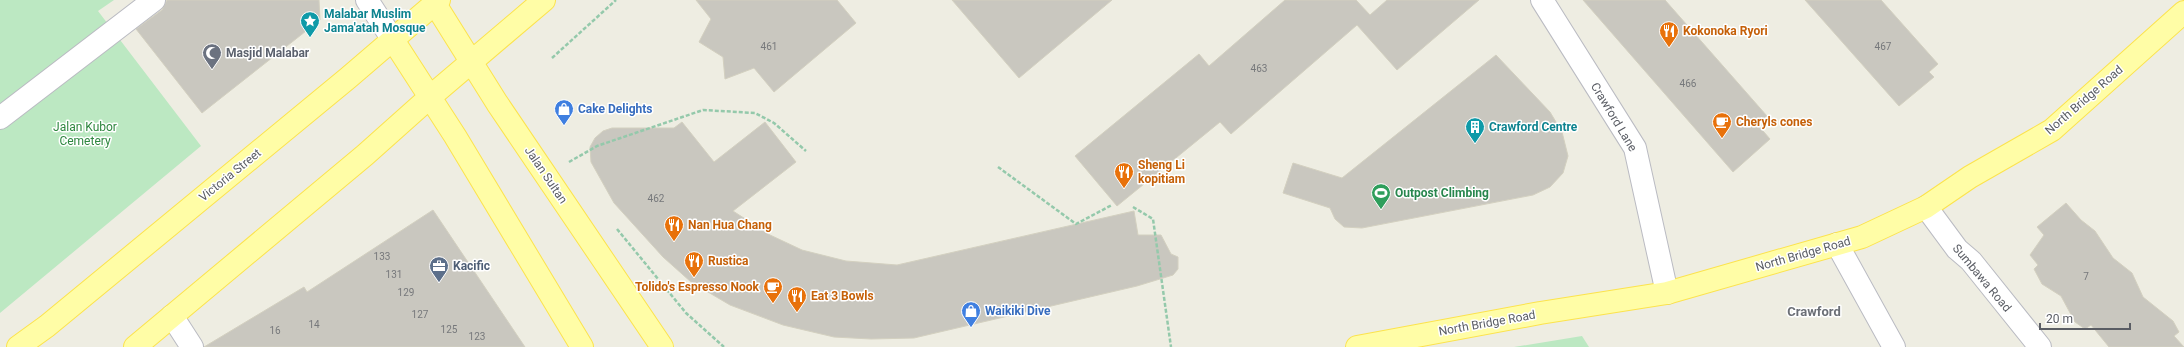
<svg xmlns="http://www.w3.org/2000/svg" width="2184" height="347" viewBox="0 0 2184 347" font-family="Roboto,sans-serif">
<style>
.green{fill:#bce8c2}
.building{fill:#c9c7bf;stroke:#d3d0c0}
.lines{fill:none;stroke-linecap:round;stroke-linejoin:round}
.minor-casing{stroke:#babbc2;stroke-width:24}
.major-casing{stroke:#fce34d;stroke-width:24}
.path{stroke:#94c9ab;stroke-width:2.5;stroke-dasharray:4 2;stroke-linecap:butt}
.minor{stroke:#fff;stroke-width:22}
.major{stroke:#fffda6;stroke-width:22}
.labels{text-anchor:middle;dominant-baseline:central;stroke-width:3;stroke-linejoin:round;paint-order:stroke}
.number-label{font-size:10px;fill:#76787b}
.culture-label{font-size:12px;font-weight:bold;fill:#0d838f;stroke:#fff;text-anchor:start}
.food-label{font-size:12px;font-weight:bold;fill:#c56008;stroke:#fff;text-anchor:start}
.worship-label{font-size:12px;font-weight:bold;fill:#5b616d;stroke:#fff;text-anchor:start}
.street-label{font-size:12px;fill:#5a5d64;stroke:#fff}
.shop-label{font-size:12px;font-weight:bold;fill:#366cbe;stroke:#fff;text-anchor:start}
.park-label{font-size:12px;fill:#2e873f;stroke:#fff}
.leisure-label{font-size:12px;font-weight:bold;fill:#27864d;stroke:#fff;text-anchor:start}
.service-label{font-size:12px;font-weight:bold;fill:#4e5e75;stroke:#fff;text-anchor:start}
.neighbourhood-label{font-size:13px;font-weight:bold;fill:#6b6f76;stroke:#fff}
</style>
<rect width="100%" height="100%" fill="#eeede2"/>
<!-- green -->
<path class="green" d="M0 0H114L98 11 201 146 0 313Z
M1582 336 1589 347H1514Z"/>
<!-- building -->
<path class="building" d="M167 0H319L320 20 202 113 136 29 162 10Z
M696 0H837L856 23 774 92 754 68 725 79 723 57 699 42 711 19Z
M952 0H1112L1019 78Z
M1285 0H1356L1370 15 1387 0H1479L1397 70 1357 25 1231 134 1220 122 1117 206 1075 156 1199 54 1209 66Z
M1583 0H1665L1767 116 1757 124 1770 139 1733 172Z
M1805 0H1881L1938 64 1929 72 1934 77 1899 106Z
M1496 55 1550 112 1562 132 1568 156 1563 173 1550 187 1533 195 1362 228 1344 227 1335 219 1330 208 1283 193 1293 163 1342 178Z
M682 122 714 162 765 122 796 162 733 211 770 235 802 250 846 261 897 265 1134 211 1138 235H1161L1171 254 1178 257V269L1173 275 1137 286 914 338 871 339 834 337 783 325 730 305 691 282 663 257 614 203 591 162 590 147 595 138 603 131 612 128H674Z
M2066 203 2081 220 2095 231 2113 258 2132 273 2143 297 2173 321 2179 332 2174 336 2184 347H2109L2091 325 2085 329 2075 322 2061 296 2042 284 2034 269 2038 265 2030 255 2044 235 2037 227Z
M433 210 525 347H204L304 287 307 292Z"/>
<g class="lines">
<!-- minor casing -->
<g class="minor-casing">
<path id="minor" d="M367 0 393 40
M1542 0 1635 148 1667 293
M0 118 154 0
M1926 207 1957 249 1971 261 2040 347
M1837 244 1894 347
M172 316 192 347"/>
</g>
<!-- major casing -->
<g class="major-casing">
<path id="major" d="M435 4 497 103 662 347
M393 40 455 136 582 347
M18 347 47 326 348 78 439 0
M135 347 365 155 430 97 544 0
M1357 347 1540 313 1667 293 1862 237 1926 207 1970 177 2052 130 2184 12"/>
</g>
<!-- path -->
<path class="path" d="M552 58 616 0
M569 162 597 146 703 110 755 113 774 123 806 151
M998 167 1076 224 1112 205
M1133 207 1153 219 1171 347
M617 229 686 313 724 347"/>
<!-- minor -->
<use href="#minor" class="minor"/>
<!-- major -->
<use href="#major" class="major"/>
</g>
<!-- icons -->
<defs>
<g id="sight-pin" transform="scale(1)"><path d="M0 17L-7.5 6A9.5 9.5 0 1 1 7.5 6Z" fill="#0f9aa8" stroke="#fff"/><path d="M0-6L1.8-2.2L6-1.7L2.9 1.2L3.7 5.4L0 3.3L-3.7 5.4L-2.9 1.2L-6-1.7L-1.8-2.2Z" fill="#fff"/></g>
<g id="restaurant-pin" transform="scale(1)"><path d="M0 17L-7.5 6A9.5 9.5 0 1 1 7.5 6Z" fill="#e8710a" stroke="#fff"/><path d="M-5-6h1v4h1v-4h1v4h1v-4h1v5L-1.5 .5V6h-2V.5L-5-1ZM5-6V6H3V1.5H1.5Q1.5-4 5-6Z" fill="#fff"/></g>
<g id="mosque-pin" transform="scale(1)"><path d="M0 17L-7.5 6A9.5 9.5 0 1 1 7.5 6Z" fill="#6b7280" stroke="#fff"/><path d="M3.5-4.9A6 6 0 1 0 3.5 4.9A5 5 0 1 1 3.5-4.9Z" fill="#fff"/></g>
<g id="shop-pin" transform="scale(1)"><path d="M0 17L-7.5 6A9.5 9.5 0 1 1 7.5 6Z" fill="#3f7fe0" stroke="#fff"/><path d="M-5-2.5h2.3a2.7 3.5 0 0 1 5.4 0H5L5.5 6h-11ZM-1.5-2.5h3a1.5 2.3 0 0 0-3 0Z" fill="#fff"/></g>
<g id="cafe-pin" transform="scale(1)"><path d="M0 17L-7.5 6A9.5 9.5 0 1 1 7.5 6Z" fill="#e8710a" stroke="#fff"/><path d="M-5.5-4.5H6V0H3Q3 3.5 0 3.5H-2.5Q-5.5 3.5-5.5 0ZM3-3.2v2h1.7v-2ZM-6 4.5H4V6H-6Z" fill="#fff"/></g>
<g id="building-pin" transform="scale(1)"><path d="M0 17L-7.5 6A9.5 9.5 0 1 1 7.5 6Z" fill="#0f9aa8" stroke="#fff"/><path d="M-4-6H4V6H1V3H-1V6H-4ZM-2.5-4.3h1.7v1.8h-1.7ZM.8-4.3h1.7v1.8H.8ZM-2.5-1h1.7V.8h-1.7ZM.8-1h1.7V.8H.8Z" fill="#fff"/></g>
<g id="stadium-pin" transform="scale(1)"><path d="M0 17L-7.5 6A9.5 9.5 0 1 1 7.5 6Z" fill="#2e9e5b" stroke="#fff"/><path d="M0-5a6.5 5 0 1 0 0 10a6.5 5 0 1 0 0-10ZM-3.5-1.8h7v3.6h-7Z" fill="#fff"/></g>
<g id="office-pin" transform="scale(1)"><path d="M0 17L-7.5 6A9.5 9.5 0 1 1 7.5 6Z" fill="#5c6f8a" stroke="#fff"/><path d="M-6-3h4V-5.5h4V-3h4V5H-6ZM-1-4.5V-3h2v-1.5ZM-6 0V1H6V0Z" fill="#fff"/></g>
</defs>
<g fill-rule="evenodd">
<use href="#sight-pin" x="310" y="21"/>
<use href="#restaurant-pin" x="1669" y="31"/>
<use href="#mosque-pin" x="212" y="53"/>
<use href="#shop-pin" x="564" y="109"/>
<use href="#cafe-pin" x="1722" y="122"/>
<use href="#building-pin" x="1475" y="127"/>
<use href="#restaurant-pin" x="1124" y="172"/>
<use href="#stadium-pin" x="1381" y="193"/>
<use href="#restaurant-pin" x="674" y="225"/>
<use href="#restaurant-pin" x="694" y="261"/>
<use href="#office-pin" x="439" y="266"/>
<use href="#cafe-pin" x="773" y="287"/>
<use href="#restaurant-pin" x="797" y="296"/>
<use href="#shop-pin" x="971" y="311"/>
</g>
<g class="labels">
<!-- number labels -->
<g class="number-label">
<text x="769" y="46">461</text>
<text x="1883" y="46">467</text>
<text x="1259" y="68">463</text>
<text x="1688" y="83">466</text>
<text x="656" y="198">462</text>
<text x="382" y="256">133</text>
<text x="394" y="274">131</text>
<text x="2086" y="276">7</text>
<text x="406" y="292">129</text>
<text x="420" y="314">127</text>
<text x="314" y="324">14</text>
<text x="449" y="329">125</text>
<text x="275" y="330">16</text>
<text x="477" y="336">123</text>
</g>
<!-- culture labels -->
<g class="culture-label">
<text x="324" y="14">Malabar Muslim<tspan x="324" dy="14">Jama'atah Mosque</tspan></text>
<text x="1489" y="127">Crawford Centre</text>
</g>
<!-- food labels -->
<g class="food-label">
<text x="1683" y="31">Kokonoka Ryori</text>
<text x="1736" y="122">Cheryls cones</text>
<text x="1138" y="165">Sheng Li<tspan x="1138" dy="14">kopitiam</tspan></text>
<text x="688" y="225">Nan Hua Chang</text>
<text x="708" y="261">Rustica</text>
<text x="759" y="287" text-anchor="end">Tolido's Espresso Nook</text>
<text x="811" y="296">Eat 3 Bowls</text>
</g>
<!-- worship labels -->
<g class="worship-label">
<text x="226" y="53">Masjid Malabar</text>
</g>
<!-- street labels -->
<g class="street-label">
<text transform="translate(2084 100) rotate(-41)">North Bridge Road</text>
<text transform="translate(1614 117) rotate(59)">Crawford Lane</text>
<text transform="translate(230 175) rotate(-39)">Victoria Street</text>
<text transform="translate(546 175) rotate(56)">Jalan Sultan</text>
<text transform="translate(1803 254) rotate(-16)">North Bridge Road</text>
<text transform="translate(1982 278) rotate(50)">Sumbawa Road</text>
<text transform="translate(1487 323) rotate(-10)">North Bridge Road</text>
</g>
<!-- shop labels -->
<g class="shop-label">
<text x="578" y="109">Cake Delights</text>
<text x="985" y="311">Waikiki Dive</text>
</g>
<!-- park labels -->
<g class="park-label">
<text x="85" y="127">Jalan Kubor<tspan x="85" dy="14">Cemetery</tspan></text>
</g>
<!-- leisure labels -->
<g class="leisure-label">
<text x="1395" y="193">Outpost Climbing</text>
</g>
<!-- service labels -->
<g class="service-label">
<text x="453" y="266">Kacific</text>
</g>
<!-- neighbourhood labels -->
<g class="neighbourhood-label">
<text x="1814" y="311">Crawford</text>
</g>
</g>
<!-- scale -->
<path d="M2040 323v6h90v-6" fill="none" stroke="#5a5d64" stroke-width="2"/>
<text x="2046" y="323" font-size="12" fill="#5a5d64" stroke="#ffffff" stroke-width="3" paint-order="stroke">20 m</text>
</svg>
